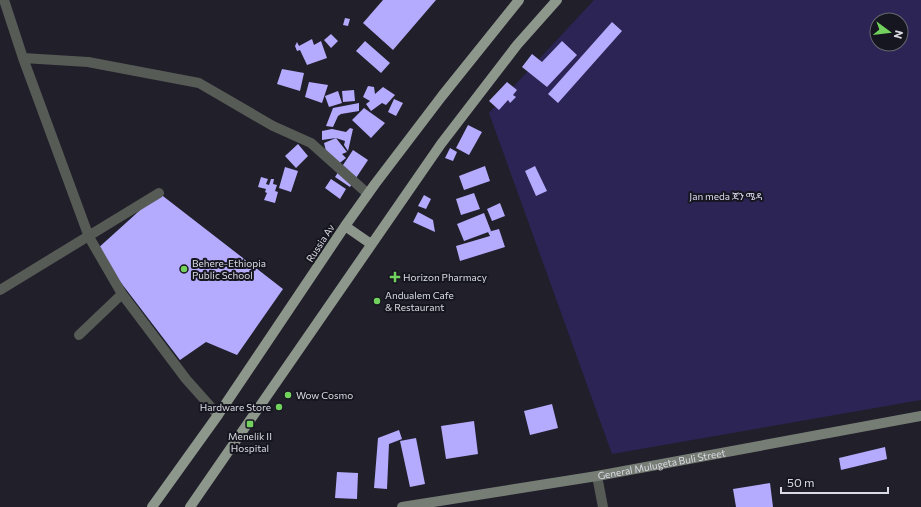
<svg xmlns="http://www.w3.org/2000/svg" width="921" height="507" viewBox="0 0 921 507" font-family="Commissioner,'Noto Sans Ethiopic',sans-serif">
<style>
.green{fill:#2c2454;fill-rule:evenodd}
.building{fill:#b4abfe}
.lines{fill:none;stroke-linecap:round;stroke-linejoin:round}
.street{stroke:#575b56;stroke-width:10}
.secondary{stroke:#767d75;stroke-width:10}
.primary{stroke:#8e978c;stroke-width:10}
.poi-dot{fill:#72d25d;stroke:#161620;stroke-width:1.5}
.labels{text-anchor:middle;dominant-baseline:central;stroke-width:4;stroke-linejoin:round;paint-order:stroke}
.park-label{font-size:10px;fill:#dddcf2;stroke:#161620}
.street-label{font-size:10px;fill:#dbdbe3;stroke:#161620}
.poi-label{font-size:10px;fill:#dbdbe3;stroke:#161620;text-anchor:start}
</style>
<rect width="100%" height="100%" fill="#201f2a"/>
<!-- green -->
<path class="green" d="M594 0H921V400L612 454 489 113ZM877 20H901V44H877Z"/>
<!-- building -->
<path class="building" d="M383 0H436L393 50 363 23Z
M345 18 350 19 348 26 343 25Z
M612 22 622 31 558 103 548 94Z
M331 34 338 41 331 48 324 40Z
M312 39 314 45 321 41 327 58 307 65 300 50 297 51 295 46 297 42 299 46Z
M365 41 390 63 381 73 356 51Z
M562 41 577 55 547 87 522 67 532 54 542 62Z
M282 69 304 73 300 91 277 84Z
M309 82 328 85 322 103 305 97Z
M507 82 517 90 513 95 516 97 510 103 508 100 499 110 489 101Z
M368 86 374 87 375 94 383 87 395 95 386 105 382 103 371 111 366 104 370 101 363 97Z
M354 90 355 101 343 102 342 91Z
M338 91 342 103 329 107 325 96Z
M394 99 403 103 396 116 388 112Z
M359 103V111L341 114 338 116 333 127 326 126 333 108Z
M364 108 385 123 371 138 352 120Z
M468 125 482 132 469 155 456 148Z
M350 128 353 129 348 151 344 145 345 141 336 138 347 152 342 154 346 158 336 166 326 151 324 143 336 138 322 140V131L332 129 346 132Z
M298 144 308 156 296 168 285 156Z
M450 148 457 152 453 161 445 158Z
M353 150 368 160 350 187 335 177Z
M485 166 490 181 464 190 459 176Z
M535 166 547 191 536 196 525 171Z
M285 167 298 171 291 192 279 188Z
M261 177 268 179 266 184 269 185 271 179H274L273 184 277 185 275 191 278 192 275 203 264 200 267 193 265 192 266 189 258 187Z
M331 179 346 189 340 199 325 188Z
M159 193 283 289 237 355 206 342 180 360 96 250Z
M474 193 480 209 461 215 456 199Z
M424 195 431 199 426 209 418 206Z
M500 203 505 216 492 221 487 209Z
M418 212 433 220 435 232 413 222Z
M484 213 491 231 464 241 457 224Z
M499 229 505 247 460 261 456 246 490 236 488 232Z
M552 404 558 428 530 435 524 411Z
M474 421 478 454 446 459 441 426Z
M399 430 402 439 389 444 387 489 374 488 378 438Z
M416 438 425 484 410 487 400 441Z
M885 447 887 459 841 470 839 458Z
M337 472 358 473 357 499 335 498Z
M770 483 773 507H736L733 489Z"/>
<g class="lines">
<!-- street -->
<path class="street" d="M4 0 23 58 89 237 122 294 186 379 218 415
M23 58 88 62 199 83 273 126 311 143 368 194
M0 290 159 193
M79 335 122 294
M597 476 603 507"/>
<!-- secondary -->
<path class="secondary" id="s1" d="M402 507 597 476 921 416"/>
<!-- primary -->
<path class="primary" d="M345 226 371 244
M152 507 218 415 345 226 375 184 442 96 519 0
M190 507 441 144 517 45 557 0"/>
</g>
<!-- markers -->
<g class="poi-dot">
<circle cx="184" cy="269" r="4"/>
<path d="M393 271h4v4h4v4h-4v4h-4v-4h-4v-4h4z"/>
<circle cx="377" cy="301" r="4"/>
<circle cx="288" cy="395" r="4"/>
<circle cx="279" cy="407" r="4"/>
<rect x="246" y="420" width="8" height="8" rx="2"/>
</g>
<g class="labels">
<!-- park labels -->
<g class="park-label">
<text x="726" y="196">Jan meda ጃን ሜዳ</text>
</g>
<!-- street labels -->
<g class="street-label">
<text transform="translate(320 243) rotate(-57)">Russia Av</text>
<text stroke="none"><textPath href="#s1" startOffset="263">General Mulugeta Buli Street</textPath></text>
</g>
<!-- poi labels -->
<g class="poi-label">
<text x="192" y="263">Behere-Ethiopia<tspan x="192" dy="12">Public School</tspan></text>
<text x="403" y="277">Horizon Pharmacy</text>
<text x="385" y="295">Andualem Cafe<tspan x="385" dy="12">&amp; Restaurant</tspan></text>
<text x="296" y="395">Wow Cosmo</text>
<text x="271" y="407" text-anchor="end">Hardware Store</text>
<text x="250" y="436" text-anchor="middle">Menelik II<tspan x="250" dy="12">Hospital</tspan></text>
</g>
</g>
<!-- north arrow -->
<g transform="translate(889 32) rotate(105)"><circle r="19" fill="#161620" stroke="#65656e"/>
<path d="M0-3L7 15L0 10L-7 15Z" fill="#72d25d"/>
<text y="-6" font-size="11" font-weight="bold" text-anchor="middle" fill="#dbdbe3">N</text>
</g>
<!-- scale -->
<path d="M781 487v6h107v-6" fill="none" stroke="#dbdbe3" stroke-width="2"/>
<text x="787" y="487" font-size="12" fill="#dbdbe3" stroke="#161620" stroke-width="3" paint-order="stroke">50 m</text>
</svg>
